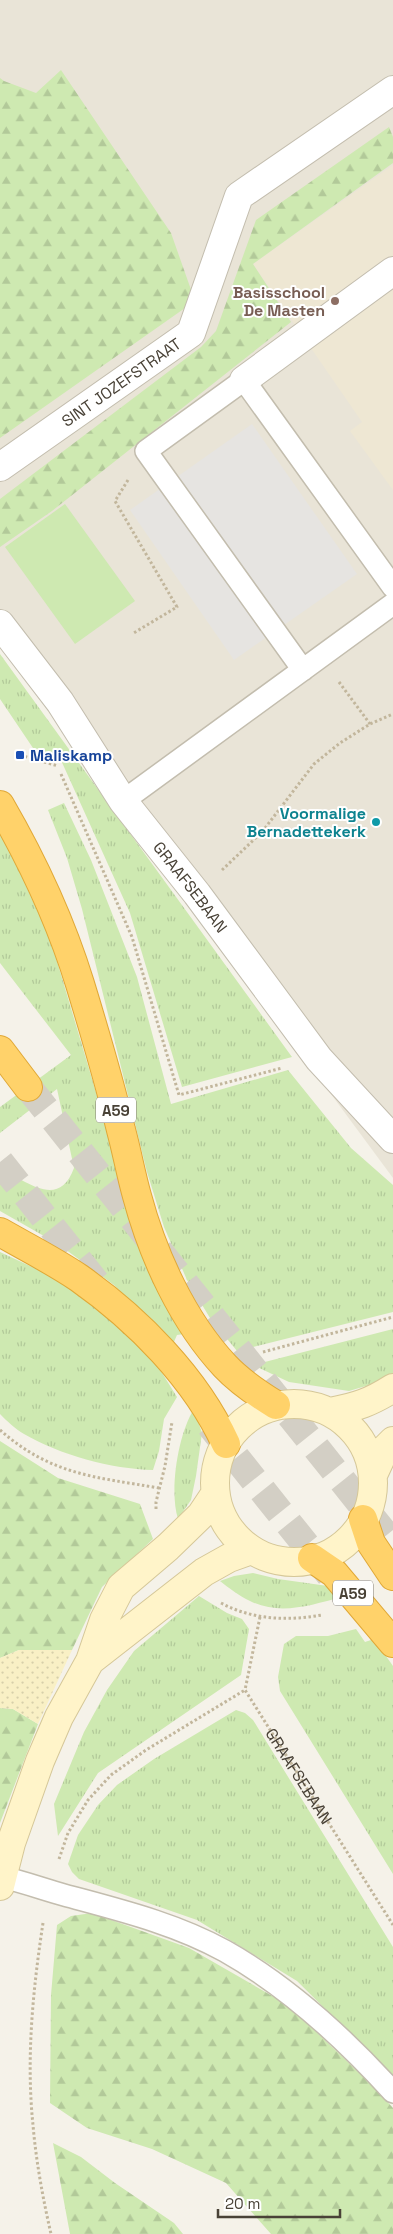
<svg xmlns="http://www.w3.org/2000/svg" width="393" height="2234" viewBox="0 0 393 2234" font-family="'Space Grotesk',sans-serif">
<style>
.residential{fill:#e9e4d7}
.education{fill:#eee7d3}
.grass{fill:url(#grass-tufts)}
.forest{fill:url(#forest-firs)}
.sand{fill:url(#sand-dots)}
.park{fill:#cee9b1}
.parking{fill:#e6e4e1}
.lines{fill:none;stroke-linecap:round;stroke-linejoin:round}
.highway-tunnel{stroke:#d3cfc5;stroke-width:28;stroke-dasharray:28 14;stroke-linecap:butt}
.lane-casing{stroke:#c3bdae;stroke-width:24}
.street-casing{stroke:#c3bdae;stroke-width:30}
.secondary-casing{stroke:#d5c798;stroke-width:30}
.highway-casing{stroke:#e0a837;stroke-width:30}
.path{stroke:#c2b69c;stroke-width:3;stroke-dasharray:2.5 2.5;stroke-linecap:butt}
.lane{stroke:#fff;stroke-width:21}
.street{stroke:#fff;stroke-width:28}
.secondary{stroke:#fff4c9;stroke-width:28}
.highway{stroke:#ffd26a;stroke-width:28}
.education-dot{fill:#8d6e63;stroke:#fff;stroke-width:2}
.transit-dot{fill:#1a4fb4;stroke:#fff;stroke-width:2}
.culture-dot{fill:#0f9aa8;stroke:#fff;stroke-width:2}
.labels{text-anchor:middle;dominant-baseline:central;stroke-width:4;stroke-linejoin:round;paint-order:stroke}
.shield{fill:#fff;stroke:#807b73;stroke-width:1}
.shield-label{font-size:15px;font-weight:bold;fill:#494237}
.education-label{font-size:16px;font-weight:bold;fill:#785e54;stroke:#fff;text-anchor:end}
.street-label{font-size:16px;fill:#494237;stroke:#fff}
.transit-label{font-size:16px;font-weight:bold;fill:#164399;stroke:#fff;text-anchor:start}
.culture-label{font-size:16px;font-weight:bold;fill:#0d838f;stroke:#fff;text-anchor:end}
</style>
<defs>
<pattern id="grass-tufts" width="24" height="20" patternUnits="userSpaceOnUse" patternTransform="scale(1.25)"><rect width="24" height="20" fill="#cee9b1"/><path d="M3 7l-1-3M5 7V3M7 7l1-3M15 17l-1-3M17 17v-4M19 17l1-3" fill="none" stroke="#b2c999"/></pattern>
<pattern id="forest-firs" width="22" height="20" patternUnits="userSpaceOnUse" patternTransform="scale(1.25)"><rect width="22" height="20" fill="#cee9b1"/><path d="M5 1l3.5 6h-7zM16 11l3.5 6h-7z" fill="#b2c999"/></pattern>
<pattern id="sand-dots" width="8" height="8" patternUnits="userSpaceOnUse" patternTransform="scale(1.25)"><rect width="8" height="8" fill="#f9f0c5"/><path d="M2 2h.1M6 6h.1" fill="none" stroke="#d7cfaa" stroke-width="1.8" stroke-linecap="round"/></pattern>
</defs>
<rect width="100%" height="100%" fill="#f5f2e9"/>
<!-- residential -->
<path class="residential" d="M0 0H393V1178L0 646Z"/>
<!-- education -->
<path class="education" d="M393 165V490L350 431 362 422 253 264Z"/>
<!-- grass -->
<path class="grass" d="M0 654 292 1057 182 1087 130 913 60 758 51 761 41 748 35 751 0 699Z
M64 803 91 860 137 977 171 1104 288 1070 351 1148 393 1185V1312L237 1351 210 1318 187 1280 164 1227 147 1172 82 909 67 858 48 810Z
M0 828 51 941 109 1136 185 1334 177 1335 173 1344 114 1285 58 1244 0 1211V1168C26 1181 59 1210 74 1168L57 1089 0 1133V1107L71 1055 0 963Z
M0 1252 75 1287 128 1330 159 1368 177 1397 164 1419 159 1451 153 1470C111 1469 60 1455 24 1434 15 1429 7 1421 0 1414Z
M393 1329V1374L376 1383 349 1391 289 1382 253 1365Z
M194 1409 202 1433 196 1476 191 1500 178 1519C169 1491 178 1434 194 1409Z
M253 1573 278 1579 328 1586 342 1597C311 1605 280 1616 250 1601 239 1596 229 1588 220 1581L234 1576Z
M199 1596 227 1613 242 1619 249 1629 241 1675 98 1773 58 1836 54 1804 84 1732 107 1690 134 1651Z
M356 1629 365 1642 374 1639 393 1666V1874L280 1691 278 1677 284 1644 296 1636H328Z
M236 1710 245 1713 253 1720 393 1947V2076L297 1981 197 1920 79 1879 72 1872 68 1864 78 1835 98 1805 117 1785 154 1759Z"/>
<!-- forest -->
<path class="forest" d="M61 70 171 233 195 301 0 438V78L4 81 36 93Z
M389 127 393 137V163L253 264 291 322 52 511 0 547V499L201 347 216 331 256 220Z
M0 1441 58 1478 140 1504 153 1539 102 1587 72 1650H19L0 1658Z
M0 1708 13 1709 38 1724 0 1823Z
M92 1913 189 1948 288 2005 373 2086 393 2108V2234H271L226 2183 152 2149 87 2128 50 2103 51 1995 57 1925 71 1916Z
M53 2143 81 2157 115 2183 174 2223 183 2234H70Z"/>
<!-- sand -->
<path class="sand" d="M19 1650H72L38 1724 13 1709 0 1708V1658Z"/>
<!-- park -->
<path class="park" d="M65 504 135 601 75 644 5 547Z"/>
<!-- parking -->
<path class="parking" d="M252 424 357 574 234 660 130 510Z"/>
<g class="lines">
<!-- highway-tunnel -->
<path class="highway-tunnel" d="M28 1087 393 1544
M0 1162 102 1290
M210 1425 330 1575"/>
<!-- lane casing -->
<g class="lane-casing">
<path id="lane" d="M303 670 146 451 244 380 393 587
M123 801 393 604
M2 1877C23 1882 43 1889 64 1895 119 1910 174 1923 225 1951 289 1987 344 2038 393 2092"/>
</g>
<!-- street casing -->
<g class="street-casing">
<g id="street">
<path d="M244 380 393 271"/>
<path id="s2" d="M0 467 191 333 239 196 393 90"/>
<path id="s3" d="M0 624 60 702 123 801 197 894 319 1059 393 1139"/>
</g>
</g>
<!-- secondary casing -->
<g class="secondary-casing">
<path id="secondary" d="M215 1483a79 79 0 1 1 158 0a79 79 0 1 1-158 0Z
M330 1412C357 1407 371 1402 393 1388
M373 1475 385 1449 393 1441
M90 1661 204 1572 229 1558 251 1550
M0 1886 11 1843 40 1761 59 1717 90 1661 104 1620 121 1587 168 1547 201 1515 215 1494"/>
</g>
<!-- highway casing -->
<g class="highway-casing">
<path id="highway" d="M0 805C33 862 61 922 80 984 95 1033 109 1081 121 1130 127 1152 131 1175 137 1196 153 1256 183 1321 225 1366 240 1382 258 1394 276 1405
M0 1050 28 1087
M0 1232C26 1247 54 1261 79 1278 137 1319 196 1378 226 1444
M363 1519 371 1543 393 1576
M312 1558 334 1573 393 1643"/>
</g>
<!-- path -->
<g class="path">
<path d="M128 480 115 501 177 607 132 634"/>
<path d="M339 682 370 724"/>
<path d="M20 755 58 766"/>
<path d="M61 774 132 937 179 1095 282 1068"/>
<path d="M222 870 262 832 314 764 340 743 370 724 393 714"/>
<path d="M263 1352 393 1317"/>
<path d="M0 1430C51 1475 95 1477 159 1488"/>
<path d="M156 1509V1502L165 1466 172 1422"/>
<path d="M221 1603C253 1620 287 1621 322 1615"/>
<path id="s1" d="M260 1617 245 1690 393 1925"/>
<path d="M59 1859 68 1833 88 1800 111 1775 146 1750 245 1690"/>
<path d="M43 1923C33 1989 26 2058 33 2125 36 2161 43 2199 51 2234"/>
</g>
<!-- lane -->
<use href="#lane" class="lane"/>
<!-- street -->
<use href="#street" class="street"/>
<!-- secondary -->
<use href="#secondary" class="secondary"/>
<!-- highway -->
<use href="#highway" class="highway"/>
</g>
<!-- markers -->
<circle class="education-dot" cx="335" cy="301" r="5"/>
<rect class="transit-dot" x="15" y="750" width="10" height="10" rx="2.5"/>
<circle class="culture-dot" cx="376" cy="822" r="5"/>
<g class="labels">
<!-- shield labels -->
<g class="shield">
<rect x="96" y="1097.5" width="40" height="25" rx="4"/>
<rect x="333" y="1580.5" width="40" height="25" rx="4"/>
</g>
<g class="shield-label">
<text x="116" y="1110">A59</text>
<text x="353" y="1593">A59</text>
</g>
<!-- education labels -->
<g class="education-label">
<text x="325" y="292">Basisschool<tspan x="325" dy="18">De Masten</tspan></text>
</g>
<!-- street labels -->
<g class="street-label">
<text stroke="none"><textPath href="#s2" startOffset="148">SINT JOZEFSTRAAT</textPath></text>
<text stroke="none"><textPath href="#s3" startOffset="325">GRAAFSEBAAN</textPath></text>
<text stroke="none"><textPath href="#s1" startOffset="176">GRAAFSEBAAN</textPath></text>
</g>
<!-- transit labels -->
<g class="transit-label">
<text x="30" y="755">Maliskamp</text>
</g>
<!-- culture labels -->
<g class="culture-label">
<text x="366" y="813">Voormalige<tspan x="366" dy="18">Bernadettekerk</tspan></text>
</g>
</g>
<!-- scale -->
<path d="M218 2209v8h122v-8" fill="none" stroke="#494237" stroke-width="2.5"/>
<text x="225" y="2209" font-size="15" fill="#494237" stroke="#ffffff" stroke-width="4" paint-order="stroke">20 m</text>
</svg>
